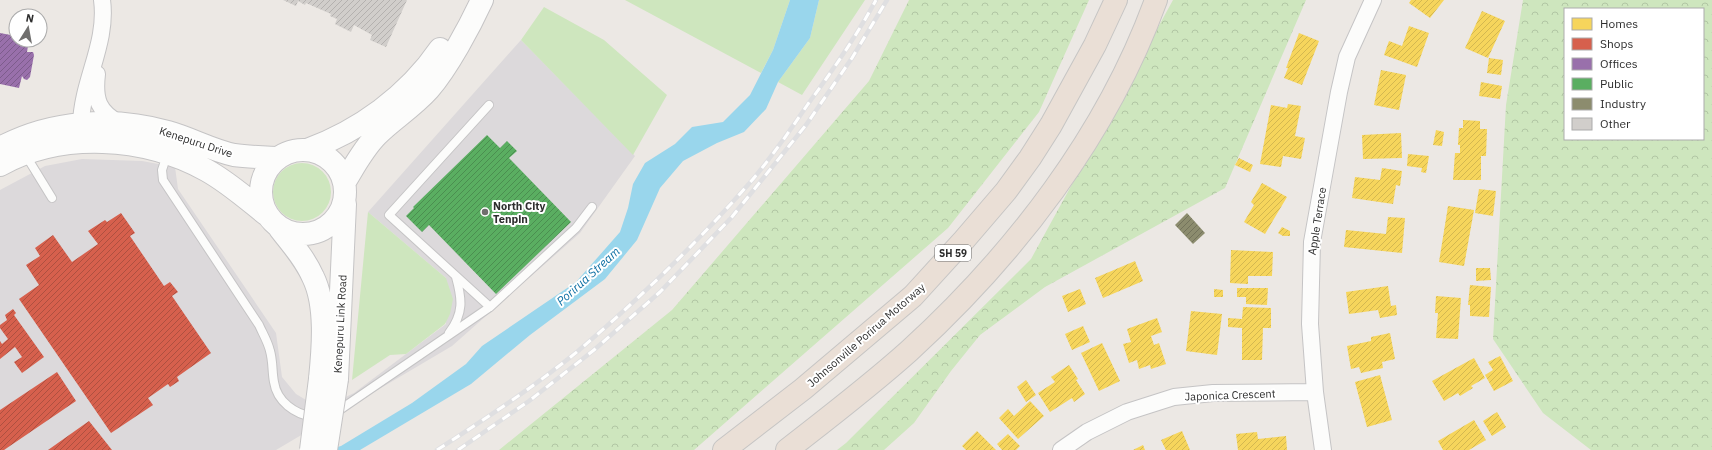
<svg xmlns="http://www.w3.org/2000/svg" width="1712" height="450" viewBox="0 0 1712 450" font-family="'IBM Plex Sans',sans-serif">
<style>
.industrial{fill:#dcd9db}
.green{fill:#cee6be}
.forest{fill:url(#forest-crowns);fill-rule:evenodd}
.water{fill:#99d6ec}
.homes{fill:url(#homes-hatch)}
.shops{fill:url(#shops-hatch)}
.offices{fill:url(#offices-hatch)}
.public{fill:url(#public-hatch)}
.industry{fill:url(#industry-hatch)}
.building{fill:url(#building-hatch)}
.lines{fill:none;stroke-linecap:round;stroke-linejoin:round}
.service-casing{stroke:#c5c4c5;stroke-width:10}
.minor-casing{stroke:#c5c4c5;stroke-width:18}
.secondary-casing{stroke:#c5c4c5;stroke-width:24}
.motorway-casing{stroke:#c6c5c4;stroke-width:24}
.service{stroke:#fcfcfb;stroke-width:8}
.minor{stroke:#fcfcfb;stroke-width:16}
.secondary{stroke:#fcfcfb;stroke-width:22}
.motorway{stroke:#eadfd6;stroke-width:22}
.rail-casing{stroke:#dfdfe1;stroke-width:4.5}
.rail{stroke:#fff;stroke-width:3;stroke-dasharray:9;stroke-linecap:butt}
.secondary-bridge-casing{stroke:#c5c4c5;stroke-width:24;stroke-linecap:butt}
.secondary-bridge{stroke:#fcfcfb;stroke-width:22}
.poi-dot{fill:#706f6e;stroke:#fff;stroke-width:1.5}
.labels{text-anchor:middle;dominant-baseline:central;stroke-width:4;stroke-linejoin:round;paint-order:stroke}
.shield{fill:#fff;stroke:#6d6d6d;stroke-width:1}
.shield-label{font-size:10px;font-weight:bold;fill:#2e2e2e}
.street-label{font-size:11px;fill:#2e2e2e;stroke:#fff}
.poi-label{font-size:11px;font-weight:bold;fill:#2e2e2e;stroke:#fff;text-anchor:start}
.water-label{font-size:12px;font-style:italic;fill:#0d6fa3;stroke:#fff}
</style>
<defs>
<pattern id="forest-crowns" width="20" height="18" patternUnits="userSpaceOnUse"><rect width="20" height="18" fill="#cee6be"/><path d="M2 6a3 3 0 1 1 6 0M12 15a3 3 0 1 1 6 0" fill="none" stroke="#b1c6a4"/></pattern>
<pattern id="homes-hatch" width="6" height="6" patternUnits="userSpaceOnUse"><rect width="6" height="6" fill="#f6d55c"/><path d="M-1 1l2-2M0 6l6-6M5 7l2-2" fill="none" stroke="#d3b750"/></pattern>
<pattern id="shops-hatch" width="6" height="6" patternUnits="userSpaceOnUse"><rect width="6" height="6" fill="#d6604d"/><path d="M-1 1l2-2M0 6l6-6M5 7l2-2" fill="none" stroke="#ae5040"/></pattern>
<pattern id="offices-hatch" width="6" height="6" patternUnits="userSpaceOnUse"><rect width="6" height="6" fill="#9970ab"/><path d="M-1 1l2-2M0 6l6-6M5 7l2-2" fill="none" stroke="#7d5c8c"/></pattern>
<pattern id="public-hatch" width="6" height="6" patternUnits="userSpaceOnUse"><rect width="6" height="6" fill="#5aae61"/><path d="M-1 1l2-2M0 6l6-6M5 7l2-2" fill="none" stroke="#4b8e50"/></pattern>
<pattern id="industry-hatch" width="6" height="6" patternUnits="userSpaceOnUse"><rect width="6" height="6" fill="#8c8c6e"/><path d="M-1 1l2-2M0 6l6-6M5 7l2-2" fill="none" stroke="#73735b"/></pattern>
<pattern id="building-hatch" width="6" height="6" patternUnits="userSpaceOnUse"><rect width="6" height="6" fill="#d1cecb"/><path d="M-1 1l2-2M0 6l6-6M5 7l2-2" fill="none" stroke="#b4b1af"/></pattern>
</defs>
<rect width="100%" height="100%" fill="#ece8e4"/>
<!-- industrial -->
<path class="industrial" d="M521 40 635 156 580 233 452 346 276 450H0V190L45 166 82 159 142 161 175 167 178 189 276 333 282 377 296 394 311 403 329 405 354 393 446 324V278L368 212Z"/>
<!-- green -->
<path class="green" d="M625 0H790L773 50 761 73Z
M819 0H865L802 95 778 82 810 38Z
M544 7 604 40 667 95 633 155 521 40Z
M273 192a29 29 0 1 1 58 0a29 29 0 1 1-58 0Z
M368 212 446 278 453 299 450 314 445 324 406 354 390 355 352 380Z"/>
<!-- forest -->
<path class="forest" d="M909 0H1089L1039 112 948 228 694 450H499L672 310 869 81Z
M1173 0H1306L1225 188 1045 287 980 335 951 371 914 423 884 450H837L846 443 1031 259Z
M1523 0H1712V450H1591L1543 413 1493 339 1506 105ZM1565 9H1703V139H1565Z"/>
<!-- water -->
<path class="water" d="M790 0H819L810 38 778 82 766 109 744 132 717 143 683 161 660 188 637 240 605 279 530 335 471 384 360 450H327L341 446 412 403 466 364 482 346 576 282 620 232 628 208 633 184 645 163 675 144 692 127 723 122 750 95 773 50Z"/>
<!-- homes -->
<path class="homes" d="M1411 0H1444L1430 18 1409 3Z
M1482 11 1505 21 1488 58 1465 48Z
M1409 26 1429 33 1417 67 1384 55 1389 41 1402 46Z
M1299 33 1319 41 1302 85 1284 78 1288 68H1286Z
M1489 58 1503 60 1501 75 1487 73Z
M1381 70 1406 75 1399 110 1374 105Z
M1481 82 1502 86 1500 99 1479 96Z
M1288 104 1301 106 1295 136 1305 138 1301 159 1283 156 1281 167 1260 164 1271 105 1287 108Z
M1463 120 1480 121V129H1487L1486 156H1481V180H1453L1455 153H1460V145H1458L1459 128H1463Z
M1436 130 1444 132 1442 146 1433 145Z
M1401 133 1402 158 1363 159 1362 135Z
M1408 154 1429 156 1426 173 1421 172 1422 168 1407 166Z
M1239 158 1253 165 1250 172 1235 165Z
M1382 168 1402 171 1400 186 1396 185 1393 204 1352 198 1355 177 1380 180Z
M1262 183 1287 197 1265 234 1244 222 1254 205 1251 202Z
M1479 189 1496 191 1493 216 1475 213Z
M1448 206 1474 210 1464 266 1439 262Z
M1388 217 1405 218 1402 253 1344 247 1346 230 1386 234Z
M1282 227 1290 231V236H1283L1278 233Z
M1231 250 1273 252 1272 276H1248V284L1230 283Z
M1135 261 1143 281 1103 298 1095 278Z
M1476 268H1490L1491 280 1476 281Z
M1470 285 1491 287 1489 317 1470 316V305H1468Z
M1388 286 1391 306 1396 305 1397 315 1380 318 1378 310 1349 314 1346 292Z
M1237 288H1268L1267 305 1246 304V297H1237Z
M1080 289 1086 304 1068 312 1062 296Z
M1214 289 1223 290V297H1214Z
M1436 296 1461 298 1458 339 1436 338 1438 313H1435Z
M1243 307 1271 308V328H1263L1262 360H1242V328L1228 327V318L1242 319Z
M1191 311 1222 314 1217 355 1186 351Z
M1157 318 1162 332 1151 336 1154 345 1159 343 1166 364 1151 369 1150 365 1139 369 1137 360 1129 363 1123 344 1131 342 1127 329Z
M1083 326 1090 342 1072 350 1065 334Z
M1390 333 1395 359 1382 362 1383 368 1361 373 1359 367 1351 369 1347 346 1371 341V337Z
M1102 343 1120 381 1099 391 1081 353Z
M1500 356 1513 381 1494 391 1485 375 1493 370 1488 362Z
M1474 358 1485 378 1471 386 1473 388 1460 396 1458 393 1444 401 1432 381Z
M1069 365 1078 379 1076 380 1085 394 1074 402 1072 398 1050 412 1038 393 1055 382 1051 377Z
M1380 375 1392 420 1367 427 1355 382Z
M1026 380 1036 395 1026 402 1017 387Z
M1030 401 1044 416 1018 439 999 418 1008 409 1014 416Z
M1497 412 1506 427 1492 436 1483 421Z
M1474 420 1486 440 1469 450H1443L1438 441Z
M977 431 996 450H966L962 446Z
M1182 431 1190 450H1166L1161 440Z
M1257 432 1258 439 1286 436 1287 450H1238L1236 434Z
M1008 434 1020 446 1016 450H1002L997 444Z
M1143 445 1145 450H1133Z"/>
<!-- shops -->
<path class="shops" d="M121 213 135 233 130 236 164 286 170 282 178 292 172 296 211 353 177 377 179 381 170 387 168 384 148 398 153 405 111 433 19 299 39 285 26 265 40 256 35 248 53 235 72 262 98 244 88 231 105 220 107 222Z
M13 309 16 313 14 315 44 357 22 373 14 362 22 357 15 347 0 359V341L2 344 8 339 0 328V325L7 320 5 315Z
M57 372 76 401 4 450H0V410Z
M89 421 112 450H48Z"/>
<!-- offices -->
<path class="offices" d="M0 33 16 36V40H29L27 52H33L34 55 30 77 27 80 24 79 22 76 19 88 0 84Z"/>
<!-- public -->
<path class="public" d="M487 135 500 148 507 141 517 151 509 158 571 222 496 294 429 225 422 232 406 216 414 208 413 207Z"/>
<!-- industry -->
<path class="industry" d="M1187 213 1205 233 1193 244 1175 225Z"/>
<!-- building -->
<path class="building" d="M283 0H407L386 47 370 40 372 35 354 25 351 32 335 24 337 19 330 16 331 14 306 3 305 5 298 1 296 6Z"/>
<g class="lines">
<!-- service casing -->
<g class="service-casing">
<path id="service" d="M489 105 389 215 490 307
M25 154 52 198
M167 155 162 170 163 180 259 325C263 334 268 342 270 351 273 361 272 372 274 382 277 402 295 414 313 417
M449 333C464 313 462 299 456 277
M334 412 341 409 490 307 576 228 592 207"/>
</g>
<!-- minor casing -->
<g class="minor-casing">
<path id="minor" d="M97 74C94 99 98 112 121 124
M81 124C82 81 108 43 102 0
M1061 450 1087 432 1127 412 1174 397 1213 393 1315 392
M1323 450 1315 392 1310 324 1312 242 1339 92 1347 57 1373 0"/>
</g>
<!-- secondary casing -->
<g class="secondary-casing">
<path id="secondary" d="M0 148C50 121 113 116 168 132 190 138 211 150 234 155 248 157 262 157 276 158
M261 192a42 42 0 1 1 84 0a42 42 0 1 1-84 0Z
M307 150C359 131 408 96 440 49
M0 165C62 131 144 136 206 170 228 182 247 199 267 215
M344 183C354 167 363 149 377 135 393 119 413 107 429 89 448 67 470 26 482 0
M280 229C292 244 305 259 313 277 327 305 323 349 320 379
M337 379 345 204"/>
</g>
<!-- motorway casing -->
<g class="motorway-casing">
<path id="motorway" d="M724 450 803 389 913 296 964 240 1006 191 1030 158 1051 125 1095 45 1116 0
M787 450C828 418 870 386 909 351 1015 254 1107 135 1156 0"/>
</g>
<!-- service -->
<use href="#service" class="service"/>
<!-- minor -->
<use href="#minor" class="minor"/>
<!-- secondary -->
<use href="#secondary" class="secondary"/>
<!-- motorway -->
<use href="#motorway" class="motorway"/>
<!-- rail casing -->
<g class="rail-casing">
<path id="rail" d="M437 450C485 419 534 387 578 351 638 300 695 245 747 186 769 161 789 132 808 104 833 70 856 37 876 0
M458 450 529 401 594 350 660 292 731 218 806 125 852 58 887 0"/>
</g>
<!-- rail -->
<use href="#rail" class="rail"/>
<!-- secondary-bridge casing -->
<g class="secondary-bridge-casing">
<path id="secondary-bridge" d="M311 450 320 379
M326 450 337 379"/>
</g>
<!-- secondary-bridge -->
<use href="#secondary-bridge" class="secondary-bridge"/>
</g>
<!-- markers -->
<circle class="poi-dot" cx="485" cy="212" r="4"/>
<g class="labels">
<!-- shield labels -->
<rect class="shield" x="935" y="245" width="36" height="16" rx="3"/>
<g class="shield-label">
<text x="953" y="253">SH 59</text>
</g>
<!-- street labels -->
<g class="street-label">
<text transform="translate(196 142) rotate(18)">Kenepuru Drive</text>
<text transform="translate(1317 221) rotate(-81)">Apple Terrace</text>
<text transform="translate(340 324) rotate(-87)">Kenepuru Link Road</text>
<text transform="translate(866 335) rotate(-41)">Johnsonville Porirua Motorway</text>
<text transform="translate(1230 395) rotate(-2)">Japonica Crescent</text>
</g>
<!-- poi labels -->
<g class="poi-label">
<text x="493" y="206">North City<tspan x="493" dy="13">Tenpin</tspan></text>
</g>
<!-- water labels -->
<g class="water-label">
<text transform="translate(588 276) rotate(-42)">Porirua Stream</text>
</g>
</g>
<!-- legend -->
<rect x="1564" y="8" width="140" height="132" fill="#ffffff" stroke="#ababab"/>
<rect x="1572" y="18" width="20" height="12" fill="#f6d55c" stroke="#ababab"/>
<text x="1600" y="28" font-size="12" fill="#2e2e2e">Homes</text>
<rect x="1572" y="38" width="20" height="12" fill="#d6604d" stroke="#ababab"/>
<text x="1600" y="48" font-size="12" fill="#2e2e2e">Shops</text>
<rect x="1572" y="58" width="20" height="12" fill="#9970ab" stroke="#ababab"/>
<text x="1600" y="68" font-size="12" fill="#2e2e2e">Offices</text>
<rect x="1572" y="78" width="20" height="12" fill="#5aae61" stroke="#ababab"/>
<text x="1600" y="88" font-size="12" fill="#2e2e2e">Public</text>
<rect x="1572" y="98" width="20" height="12" fill="#8c8c6e" stroke="#ababab"/>
<text x="1600" y="108" font-size="12" fill="#2e2e2e">Industry</text>
<rect x="1572" y="118" width="20" height="12" fill="#d1cecb" stroke="#ababab"/>
<text x="1600" y="128" font-size="12" fill="#2e2e2e">Other</text>
<!-- north arrow -->
<g transform="translate(28 28) rotate(11)"><circle r="19" fill="#ffffff" stroke="#ababab"/>
<path d="M0-3L7 15L0 10L-7 15Z" fill="#706f6e"/>
<text y="-6" font-size="11" font-weight="bold" text-anchor="middle" fill="#2e2e2e">N</text>
</g>
</svg>
